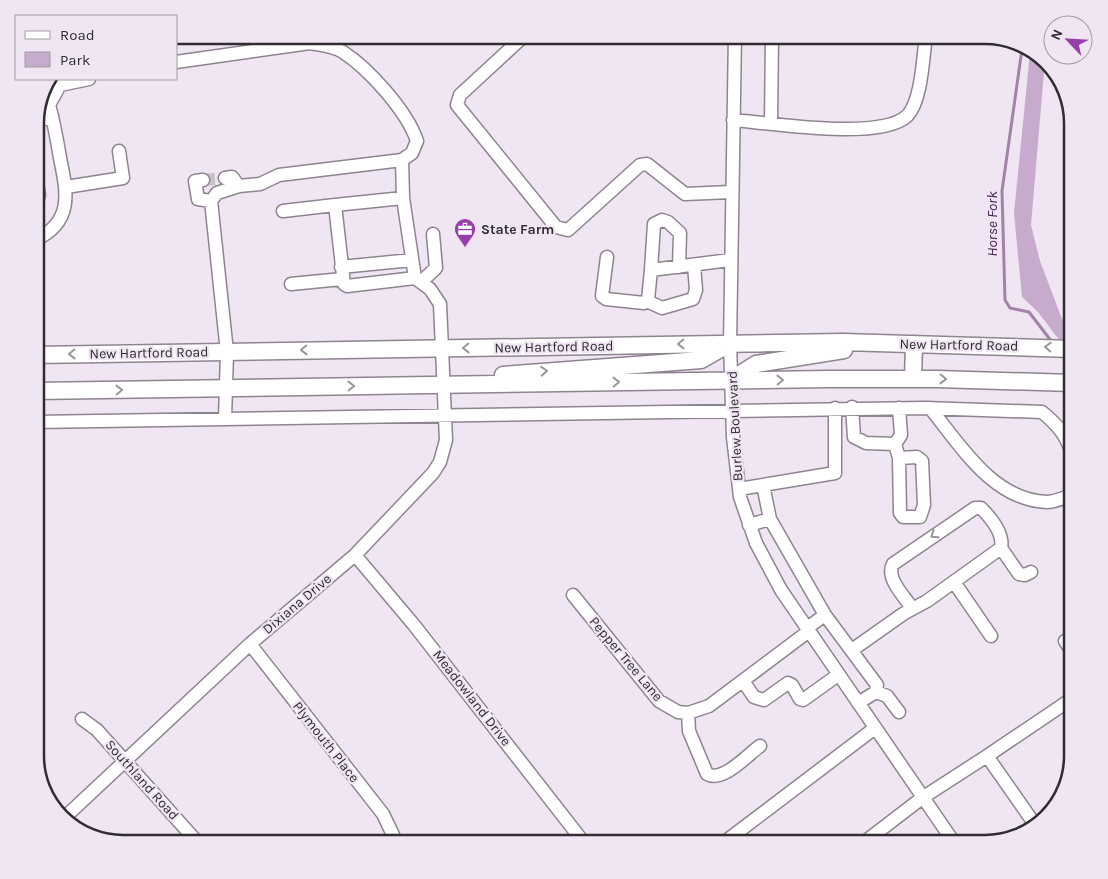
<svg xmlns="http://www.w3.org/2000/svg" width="1108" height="879" viewBox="0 0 1108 879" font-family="Karla,sans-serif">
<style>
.green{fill:#c6abcc}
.water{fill:#a184a8}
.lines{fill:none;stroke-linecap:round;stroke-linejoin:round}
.stream{stroke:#a184a8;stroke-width:3}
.minor-tunnel{stroke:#cac0cb;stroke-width:12;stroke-dasharray:12 6;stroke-linecap:butt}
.minor-casing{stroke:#8e8490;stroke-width:15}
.major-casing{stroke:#8e8490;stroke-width:19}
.minor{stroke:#fff;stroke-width:12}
.major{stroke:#fff;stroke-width:16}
.oneway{stroke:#989698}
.labels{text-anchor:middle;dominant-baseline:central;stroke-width:4.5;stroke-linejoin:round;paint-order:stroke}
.poi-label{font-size:14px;font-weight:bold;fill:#302c31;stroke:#f0e5f2;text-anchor:start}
.street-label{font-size:14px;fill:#302c31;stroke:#f0e5f2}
.water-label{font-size:15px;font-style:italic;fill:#4a2553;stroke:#f0e5f2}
.rim{fill:none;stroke:#302c31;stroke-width:2.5}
</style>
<rect width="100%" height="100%" fill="#f0e5f2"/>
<!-- green -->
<path class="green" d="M1030 52 1043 57 1045 60 1031 225 1040 261 1062 319 1073 337V358L1038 312 1022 297 1014 213Z"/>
<!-- water -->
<path class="water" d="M1073 148V198L1070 197C1062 178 1062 166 1073 148Z"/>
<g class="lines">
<!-- stream -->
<path class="stream" d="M1022 49 1002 191 1005 300 1010 308 1029 312 1052 342
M1062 355 1073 369"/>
<!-- minor-tunnel -->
<path class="minor-tunnel" d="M203 180 225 178"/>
<!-- minor casing -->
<g class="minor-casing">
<path id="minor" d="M525 35 460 95 457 105 556 227 568 230 640 165 647 164 685 194 731 192
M735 35 730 344 733 437 740 497 756 543 781 590 955 844
M176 62 310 43C321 45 334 46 343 52 369 69 407 111 417 141L412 153 402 160 403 198
M49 105 60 85 89 79
M733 120C770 123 880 141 907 116 922 101 923 56 926 35
M35 122 52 116
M771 123 772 35
M35 171 39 195
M225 178 232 177 239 186
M203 180 195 181 198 199 211 201
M66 187 123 178 119 151
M35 211 39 195H35
M283 211 335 205
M35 240C74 222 67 192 60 158 57 140 54 122 49 105
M607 257 602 296 606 299 644 303 648 300 651 270 730 260
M341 267 412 260
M651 270 654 224 662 220 668 222 680 233 679 267
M421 282 436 268 433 234
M291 284 342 279
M647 301 662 308 693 299 696 290 694 265
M852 407 854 437 866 443 895 444 901 435 899 408
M930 408C961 446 993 500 1047 502 1054 502 1063 498 1070 496L1073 488
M225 419 227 352 211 201 217 193 239 186 260 184 279 175 402 160
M35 422 925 408 1042 412C1058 425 1069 438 1073 459
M895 444 899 458 900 513 903 517H920L924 505 922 461 917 457 899 458
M763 485 770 519
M739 489 835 473V408
M749 525 770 519 825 615
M1001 548 1019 574 1025 575 1031 572
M355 555 414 625 585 844
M954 582 991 636
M573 595 659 701 678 712 688 713 709 706 809 631
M807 628 825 615 877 685 876 692 858 703
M1065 641 1073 653
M250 644 383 814 393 835V844
M852 650 903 614 927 601 1001 548C1004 534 991 518 981 508H975L893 564C885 578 905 597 912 608
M743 681 754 697 764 700 788 683 792 685 800 699 803 700 838 675
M876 692 887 696 899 712
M688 713 689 731 707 774C723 783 747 755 760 746
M82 719 97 730 199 844
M987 756 1073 698
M63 819 250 644 355 555 433 473 440 462 446 440 440 304 430 289 415 278 347 286 344 284 335 205 403 198 415 278
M722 844 875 728
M862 844 922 798 987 756 1036 826"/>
</g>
<!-- major casing -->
<g class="major-casing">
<path id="major" d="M35 355 843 342 1073 349
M503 375 701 360 729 344
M913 379 914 344
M731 380 756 364 844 350
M35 391 828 379H937L1073 383"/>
</g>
<!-- minor -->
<use href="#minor" class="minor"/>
<!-- major -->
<use href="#major" class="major"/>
</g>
<!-- one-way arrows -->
<defs><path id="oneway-chevron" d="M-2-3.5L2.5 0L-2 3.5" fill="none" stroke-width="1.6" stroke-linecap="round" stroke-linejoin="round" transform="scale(1.25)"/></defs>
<g class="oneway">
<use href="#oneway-chevron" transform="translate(681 344) rotate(179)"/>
<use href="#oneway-chevron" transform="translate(1048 347) rotate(-177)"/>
<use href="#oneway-chevron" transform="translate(466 348) rotate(179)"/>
<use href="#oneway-chevron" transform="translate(304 350) rotate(179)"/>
<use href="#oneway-chevron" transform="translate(72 354) rotate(179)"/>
<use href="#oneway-chevron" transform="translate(544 371) rotate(-5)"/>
<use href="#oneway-chevron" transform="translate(943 379) rotate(1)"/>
<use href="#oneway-chevron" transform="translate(780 380) rotate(-1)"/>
<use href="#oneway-chevron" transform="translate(616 382) rotate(-1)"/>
<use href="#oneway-chevron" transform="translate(351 386) rotate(-1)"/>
<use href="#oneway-chevron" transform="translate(119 390) rotate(-1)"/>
<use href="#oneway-chevron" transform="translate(934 535) rotate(146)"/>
</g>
<!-- icons -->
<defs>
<g id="office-pin" transform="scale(1.125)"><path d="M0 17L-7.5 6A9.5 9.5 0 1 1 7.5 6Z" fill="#973fab" stroke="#f0e5f2"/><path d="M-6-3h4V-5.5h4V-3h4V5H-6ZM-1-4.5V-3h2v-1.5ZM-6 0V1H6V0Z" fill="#fff"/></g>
</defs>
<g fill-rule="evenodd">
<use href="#office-pin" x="465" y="229"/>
</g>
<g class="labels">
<!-- poi labels -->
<g class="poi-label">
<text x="481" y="229">State Farm</text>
</g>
<!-- street labels -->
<g class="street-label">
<text transform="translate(959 345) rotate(1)">New Hartford Road</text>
<text transform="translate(554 347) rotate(-1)">New Hartford Road</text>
<text transform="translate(149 353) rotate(-1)">New Hartford Road</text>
<text transform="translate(735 426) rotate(-93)">Burlew Boulevard</text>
<text transform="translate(297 604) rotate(-40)">Dixiana Drive</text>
<text transform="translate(626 659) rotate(50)">Pepper Tree Lane</text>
<text transform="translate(472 698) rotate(52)">Meadowland Drive</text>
<text transform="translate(326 742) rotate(52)">Plymouth Place</text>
<text transform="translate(142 780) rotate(48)">Southland Road</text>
</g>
<!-- water labels -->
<g class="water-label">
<text transform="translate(992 224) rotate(-90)">Horse Fork</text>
</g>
</g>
<!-- crop -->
<path d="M0 0H1108V879H0ZM123 44H985A79 79 0 0 1 1064 123V756A79 79 0 0 1 985 835H123A79 79 0 0 1 44 756V123A79 79 0 0 1 123 44Z" fill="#f0e5f2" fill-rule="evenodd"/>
<path class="rim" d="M123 44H985A79 79 0 0 1 1064 123V756A79 79 0 0 1 985 835H123A79 79 0 0 1 44 756V123A79 79 0 0 1 123 44Z"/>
<!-- legend -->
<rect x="15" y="15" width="162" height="65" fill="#f0e5f2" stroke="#a39ba5"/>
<rect x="25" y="31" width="25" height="8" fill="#ffffff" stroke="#a39ba5"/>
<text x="60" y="40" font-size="15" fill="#302c31">Road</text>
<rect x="25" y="52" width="25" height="15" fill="#c6abcc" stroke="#a39ba5"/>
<text x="60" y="65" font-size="15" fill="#302c31">Park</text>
<!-- north arrow -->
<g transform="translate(1068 40) rotate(295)"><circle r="24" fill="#f0e5f2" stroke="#a39ba5"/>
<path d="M0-4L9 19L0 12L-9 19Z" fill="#973fab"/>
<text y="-8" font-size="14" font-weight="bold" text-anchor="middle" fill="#302c31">N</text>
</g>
</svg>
